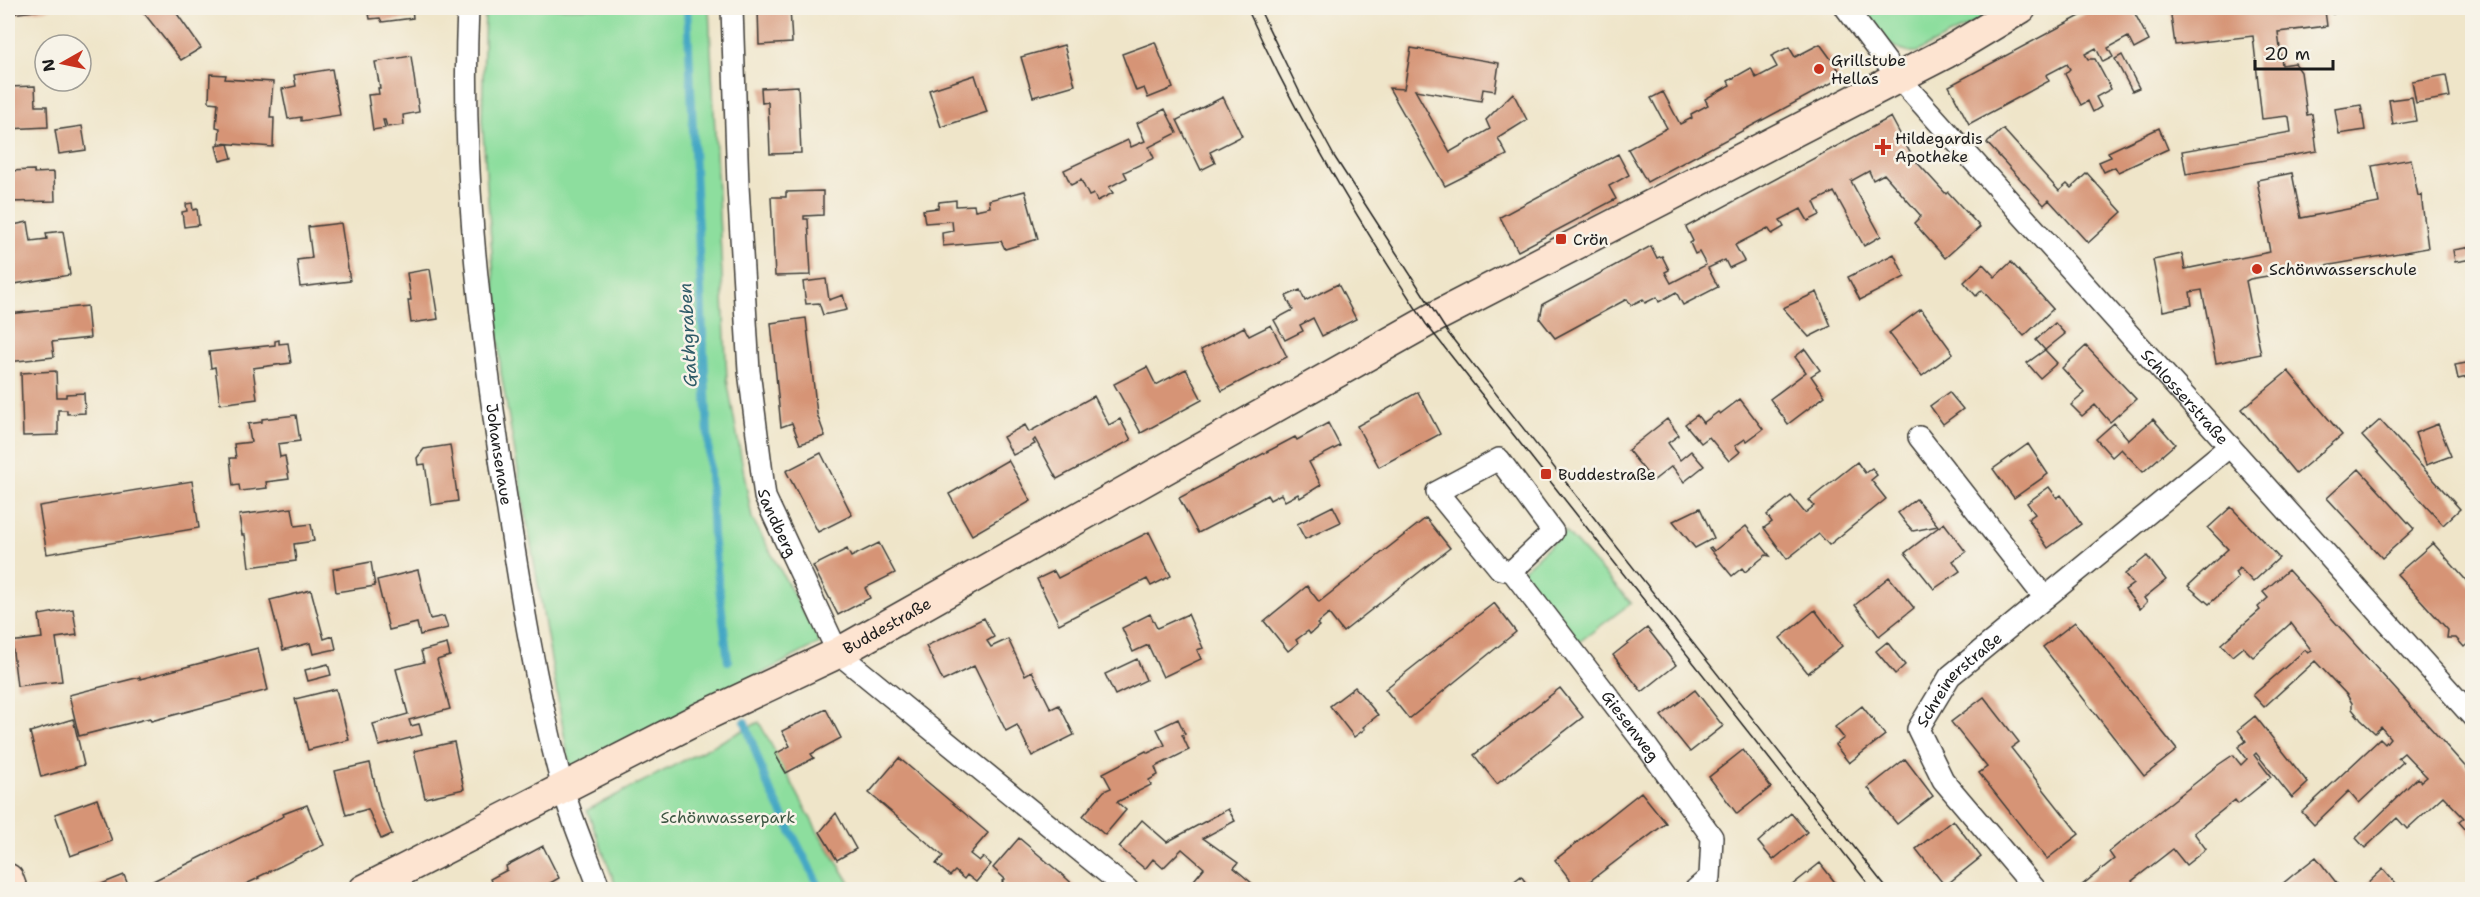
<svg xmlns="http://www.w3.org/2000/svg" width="2480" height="897" viewBox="0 0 2480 897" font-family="'Shantell Sans',sans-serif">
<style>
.green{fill:#8dde9e;stroke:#547d5d;stroke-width:1.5}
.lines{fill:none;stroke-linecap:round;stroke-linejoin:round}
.stream{stroke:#44a7c4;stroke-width:8}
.building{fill:#d69476}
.street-casing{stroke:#3c3a36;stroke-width:24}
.secondary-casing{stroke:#3c3a36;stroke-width:33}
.street{stroke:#fff;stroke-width:21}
.secondary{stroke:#fde4d1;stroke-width:30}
.tram{stroke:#1c1c1c;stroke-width:1.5}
.poi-dot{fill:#c8321e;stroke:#f7f3e8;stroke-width:2}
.labels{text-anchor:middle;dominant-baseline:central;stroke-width:5;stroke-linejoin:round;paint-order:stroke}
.poi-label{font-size:16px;fill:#1c1c1c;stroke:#f7f3e8;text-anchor:start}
.street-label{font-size:16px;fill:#1c1c1c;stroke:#f7f3e8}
.park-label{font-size:16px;fill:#3e5643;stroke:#f7f3e8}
.water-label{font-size:18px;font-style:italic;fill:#2e5b68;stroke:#f7f3e8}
</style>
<rect width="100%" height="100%" fill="#f7f3e8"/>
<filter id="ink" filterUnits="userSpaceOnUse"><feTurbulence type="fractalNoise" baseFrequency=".0167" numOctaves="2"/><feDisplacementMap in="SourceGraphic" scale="12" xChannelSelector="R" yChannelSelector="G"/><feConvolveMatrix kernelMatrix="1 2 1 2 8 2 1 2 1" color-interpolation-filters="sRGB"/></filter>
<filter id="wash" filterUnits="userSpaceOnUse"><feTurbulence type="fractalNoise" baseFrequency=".008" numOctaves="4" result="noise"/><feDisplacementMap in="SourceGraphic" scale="24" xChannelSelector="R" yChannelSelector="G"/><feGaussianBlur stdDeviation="1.35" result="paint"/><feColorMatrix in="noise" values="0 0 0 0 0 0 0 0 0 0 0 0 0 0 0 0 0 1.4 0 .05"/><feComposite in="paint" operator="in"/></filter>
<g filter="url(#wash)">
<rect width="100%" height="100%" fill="#efe5c9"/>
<!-- green -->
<path class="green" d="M485 8H709L727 379 752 518 820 643 571 774 501 373 482 120Z
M1858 8H2004L1917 52C1890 56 1873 26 1858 8Z
M1565 531 1631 603 1575 645 1520 573Z
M759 722 818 832 854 889H617L587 810Z"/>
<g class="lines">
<!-- stream -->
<path class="stream" d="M687 8 713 536 728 661
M745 722 767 784 821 890"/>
</g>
<g id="blocks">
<!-- building -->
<path class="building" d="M11 8H51V9L11 14Z
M140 8H173L201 48 181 60Z
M368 8H412L413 18 382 22 380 18 370 19Z
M758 8H790L792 43 759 45Z
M2095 8H2132L2149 41 2134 49 2128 37 2108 48 2113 57 2103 62 2096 48 2085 54 2088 59H2095L2111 89 2096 97 2101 107 2093 112 2088 101 2081 105 2065 74 2070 69 2067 64 2046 75 2049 81 1969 124 1949 86Z
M2170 8H2344L2333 14 2325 11 2327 26 2278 32 2282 65 2295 63 2301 72 2307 115 2312 114 2317 151 2186 174 2182 151 2291 132 2289 117 2287 116 2262 119 2253 36 2175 45Z
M1155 42 1173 88 1148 98 1144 88 1136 91 1122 54Z
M1820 44 1839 70 1837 80 1647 182 1628 149 1667 128 1651 98 1663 92 1680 124 1692 118 1691 114 1708 105 1705 99 1730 85 1728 81 1751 68 1756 78 1777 67 1771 56 1789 47 1795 57Z
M1064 45 1075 85 1033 97 1021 57Z
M1411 48 1499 63 1495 91 1483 89 1481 101 1415 90 1450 152 1490 129 1486 120 1513 93 1527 120 1498 138 1507 155 1445 186 1389 88 1404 89Z
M2122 55 2139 88 2132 91 2115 59Z
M411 56 419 112 403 115 404 125 387 127 385 120H383L385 128 373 130 368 95 379 94 378 88H380L375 62Z
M332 69 340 115 301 121V117L288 119 282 89 296 86 294 75Z
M210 74 226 75 225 79 273 82 270 118H274L273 147 219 143 220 128 216 127 218 103 209 102Z
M975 75 987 112 941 127 929 90Z
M2446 75 2450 97 2416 103 2412 81Z
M35 86 36 106H47L48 127 8 129V87Z
M798 86 801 153 770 154 768 102 762 103 761 88Z
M1223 97 1242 136 1210 152 1215 163 1201 170 1177 120Z
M2412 97 2416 121 2393 125 2389 100Z
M2361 105 2365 130 2339 134 2335 109Z
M1165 109 1177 133 1149 147 1154 158 1124 172 1127 178 1109 187 1113 193 1097 201 1094 194 1089 196 1081 180 1071 185 1064 170 1128 140 1131 147 1145 141 1137 123Z
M1891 117 1913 158 1946 194 1948 192 1980 227 1945 258 1914 223 1921 216 1884 174 1873 180 1869 171 1851 181 1881 236 1864 246 1834 192 1814 202 1820 215 1808 221 1801 209 1780 220 1784 227 1772 234 1768 228 1735 245 1744 261 1729 268 1725 260 1708 268 1718 287 1683 305 1676 292 1659 302 1657 297 1645 303 1643 299 1631 305 1627 299 1555 338 1540 319 1543 304 1651 246 1657 258 1662 256 1669 270 1665 272 1671 283 1706 265 1699 252 1695 254 1690 243 1693 241 1686 227Z
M82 126 86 150 59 154 55 130Z
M2159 128 2168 149 2118 172 2115 167 2104 172 2099 162 2111 157 2108 152Z
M2003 129 2059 191 2067 184 2071 188 2087 173 2122 212 2088 243 2049 200 2044 205 1987 143Z
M228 144 232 158 220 161 216 146Z
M1618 154 1629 175 1609 186 1616 199 1518 251 1500 217Z
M2411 159 2418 196 2421 195 2428 248 2250 279 2246 281 2261 354 2216 363 2202 290 2190 292 2192 305 2163 311 2153 260 2182 254 2185 269 2270 252 2257 180 2292 173 2301 218 2379 203 2372 166Z
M34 170V173L54 172 55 201 9 202 8 171Z
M823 191V215L804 216V219H808L811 275 775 276 771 197H786V192Z
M1025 191 1038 239 1005 249 1001 241 943 246 942 233 953 231 952 221 925 223 923 210 938 208 939 202 956 200V206L974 205 975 210 990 207 989 200Z
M192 203 193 210 197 209 199 225 184 227 182 212 187 211 186 204Z
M28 222 31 241 47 239 46 233 63 231 70 275 8 285V226Z
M341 223 350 281 300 287 297 260 312 258 308 227Z
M2472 247V259L2455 262 2453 250Z
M1894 254 1905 277 1860 300 1848 277Z
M2011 262 2053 309 2024 336 1982 290 1976 296 1964 282 1983 264 1995 277Z
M430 269 438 319 411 323 408 300H411L407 273Z
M826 279 829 300 843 295 847 310 823 315 819 303 806 304 803 282Z
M1338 284 1356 319 1322 336 1313 318 1300 325 1303 331 1285 340 1274 320 1293 310 1286 296 1300 290 1305 301Z
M1817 292 1831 326 1809 337 1783 308Z
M87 306 90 338 52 342 54 357 8 362V314Z
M1921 309 1953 353 1922 376 1889 333Z
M806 318 817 414 825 436 800 444 792 423 781 427 771 323Z
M2055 323 2065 334 2045 350 2036 340Z
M1271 325 1287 357 1222 391 1201 350 1244 327 1249 336Z
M279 340V344L288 343 291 363 253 368 257 399 220 404 215 367 211 368 209 352 275 345V341Z
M2086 346 2136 399 2110 422 2095 405 2082 416 2071 405 2085 393 2062 368Z
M1805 349 1820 370 1811 376 1825 396 1788 424 1770 399 1806 372 1795 357Z
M2045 350 2057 363 2040 378 2027 363Z
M2472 362V376L2458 379 2455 365Z
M1147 367 1156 385 1186 369 1202 400 1141 433 1114 384Z
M56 371 57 397H66V394L84 393 85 413 67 414V410H58V435L23 436 21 373Z
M2288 371 2342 435 2296 474 2242 409Z
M1418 392 1440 434 1379 467 1357 426Z
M1949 392 1963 409 1943 424 1930 406Z
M1094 396 1109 425 1120 419 1131 440 1057 479 1035 439 1033 441 1035 444 1013 455 1003 437 1025 425 1029 432Z
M1740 399 1763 429 1747 441 1745 439 1735 446 1740 452 1729 461 1709 437 1701 443 1685 424 1697 415 1703 423 1718 412 1720 414Z
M296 415 300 441 278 444 280 457 285 456 289 479 266 482 267 488 240 491 239 485 233 486 230 458H236L234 444 251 442 248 424 262 422V419Z
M1667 419 1679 435 1668 443 1680 460 1691 451 1704 466 1684 482 1672 466 1653 481 1628 450Z
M2153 419 2175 444 2143 472 2121 449 2112 457 2096 439 2114 423 2129 440Z
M2380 420 2460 509 2443 525 2362 436Z
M1328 423 1340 446 1309 462 1321 485 1300 498 1298 494 1285 501 1281 494 1270 500 1267 495 1253 503 1254 504 1198 533 1179 498 1295 437 1297 440Z
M2438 424 2451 456 2426 465 2415 433Z
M2028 444 2048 474 2014 498 1993 469Z
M450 445 458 501 431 505 425 464 418 465 417 458 424 449Z
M821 453 852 515 818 532 786 471Z
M1008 460 1031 501 972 535 949 494Z
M1857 462 1865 473 1872 468 1877 475 1871 480 1886 499 1829 545 1819 534 1787 559 1764 528 1772 522 1767 515 1791 496 1805 513 1814 506 1809 500Z
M2359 469 2414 529 2382 558 2327 498Z
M192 481 199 528 47 554 39 506Z
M2049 487 2057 498 2061 495 2081 524 2048 548 2028 519 2035 514 2027 503Z
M1916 499 1924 508 1938 526 1913 531 1905 522 1898 513Z
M1333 506 1341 522 1305 539 1297 524Z
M2231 507 2279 558 2253 582 2240 568 2235 572 2238 578 2209 604 2188 586 2228 549 2208 528Z
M292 508 295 526 311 524 314 541 294 544 296 561 249 567 245 535H242L239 515Z
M1700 508 1714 538 1695 548 1673 521Z
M1426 518 1450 548 1343 632 1329 614 1317 624 1319 626 1310 634 1308 631 1296 640 1298 643 1288 651 1264 621 1307 586 1319 602Z
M1944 523 1966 552 1953 561 1960 571 1934 589 1905 553Z
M1746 526 1770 556 1766 555 1745 572 1742 568 1732 576 1709 548 1711 547 1714 551Z
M1149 532 1171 576 1151 586 1147 579 1059 624 1037 579 1054 571 1058 578Z
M879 543 895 573 865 588 870 598 838 615 813 566 847 549 851 557Z
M2433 543 2472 587V640L2464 647 2456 638H2447L2448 630 2397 574Z
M2147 556 2166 580 2144 598 2147 602 2140 609 2125 590 2133 584 2125 574Z
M371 562 375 586 336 592 333 569Z
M418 570 430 619 444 616 448 628 420 635 417 623 389 630 377 580Z
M2288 570 2472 774V837L2459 822 2464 818 2443 796 2407 829 2397 818 2365 848 2356 838 2417 778 2421 782 2427 777 2404 753 2398 758 2403 762 2359 803 2349 791 2314 825 2302 812 2380 739 2385 744 2390 738 2381 727 2375 733 2361 720 2352 709V703L2347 695 2315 661 2264 707 2253 695 2305 650 2308 653 2312 651 2291 623 2253 657 2243 647 2232 656 2221 644 2260 610 2258 607 2268 598 2263 592Z
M1889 577 1914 608 1879 636 1855 605Z
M311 590 324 639 333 636 336 649 313 654 310 643 283 650 270 600Z
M1494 603 1516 632 1409 719 1385 689Z
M73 609 77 635 56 638 62 681 17 686 12 644 9 642 42 638 39 615Z
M1815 610 1842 646 1808 673 1780 638Z
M1150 614 1157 628 1188 614 1203 648 1197 650 1201 659 1163 677 1148 645 1133 652 1122 628Z
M984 618 994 637 987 641 991 647 1008 639 1025 675 1032 671 1051 709 1059 705 1074 735 1032 756 1017 725 1006 731 974 666 943 681 926 646Z
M2075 622 2177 750 2144 776 2043 647Z
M1647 628 1676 665 1642 692 1613 655Z
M1887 642 1905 665 1895 674 1876 651Z
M447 644 450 656 437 660 450 709 409 720 411 726 419 724 422 735 379 746 373 724 408 714 396 669 424 662 421 651Z
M258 648 268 690 151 721 150 718 79 736 69 695 140 677V679Z
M1137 659 1146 680 1115 695 1105 674Z
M328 664 331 675 308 681 305 670Z
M1355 687 1378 715 1363 727 1365 729 1354 737 1330 706Z
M1560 688 1583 717 1497 784 1474 755Z
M336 689 349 740 308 750 295 699Z
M1695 690 1723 726 1690 752 1661 716Z
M1984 697 2019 742 2011 748 2079 834 2047 859 1979 773 1987 767 1951 722Z
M1862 706 1885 735 1849 763 1835 745 1844 738 1835 727Z
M826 709 841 738 811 754 814 758 786 773 775 754 790 746 782 731Z
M2255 716 2308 783 2292 798 2256 753 2254 755 2271 777 2238 804 2235 800 2194 833 2206 849 2186 865 2173 849 2132 881 2137 888 2135 890H2076L2114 859 2109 852 2122 841 2218 765 2233 755 2241 765 2247 759 2238 747 2246 741 2238 730Z
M73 719 84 765 41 777 30 732Z
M1178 719 1185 734 1182 735 1189 750 1155 767 1158 775 1149 780 1151 785 1117 802 1126 810 1105 835 1083 816 1104 791 1111 788 1103 773 1146 751 1148 753 1165 745 1157 729Z
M454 742 464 789 425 798 414 751Z
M1743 750 1771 787 1737 814 1709 777Z
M899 758 988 833 970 854 979 861 983 857 991 864 976 882 967 875 964 879 955 871 950 876 936 864 943 856 869 793Z
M1905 759 1933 796 1897 824 1868 788Z
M370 763 380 806 392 834 381 839 368 809 346 815 335 771Z
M1641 792 1666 823 1578 890 1555 860Z
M97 799 112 841 70 856 55 814Z
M307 805 324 845 258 877 259 878 237 888 238 890 137 889 284 816 283 814Z
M1228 809 1235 821 1203 838 1238 863 1234 868 1260 890H1195L1190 885 1204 868 1182 849 1163 868 1153 859 1145 869 1119 847 1142 820 1167 842Z
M836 813 856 849 837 860 820 832Z
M1791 813 1807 832 1773 860 1758 842Z
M1953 820 1981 857 1945 886 1916 849Z
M1019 838 1066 878 1079 890H1011L1002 882 1005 879 993 868Z
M543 846 559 878 538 890H496L490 879 507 870 506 866Z
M2316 857 2342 890H2275L2293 875Z
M1820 863 1841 890H1786Z
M2383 869 2401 890H2372L2367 884Z
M124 875 130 890H89V889Z
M1521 876 1529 887 1532 885 1535 890H1498L1506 883 1508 886Z"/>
</g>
</g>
<g filter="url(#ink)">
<use href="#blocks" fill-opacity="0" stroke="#3c3a36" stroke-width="1.5"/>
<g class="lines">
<!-- street casing -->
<g class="street-casing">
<g id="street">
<path id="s1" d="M468 8C461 158 478 310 500 459 517 569 533 680 563 788 572 822 588 856 600 890"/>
<path id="s2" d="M732 8 738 186 749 371 765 497 838 653 1128 890"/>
<path id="s3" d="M1846 8 1897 76 2472 716"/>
<path d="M1919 437 2045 598"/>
<path d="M1499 459 1553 532 1512 571 1500 569 1437 492Z"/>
<path id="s4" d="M1512 571 1647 747 1712 837 1710 877 1695 890"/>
<path id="s5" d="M2036 890 1943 780 1918 729 1950 676 2230 446"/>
</g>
</g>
<!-- secondary casing -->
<g class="secondary-casing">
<g id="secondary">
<path d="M8 879 12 890"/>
<path id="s6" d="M364 890 702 717 838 653 1437 316 1946 53 2021 8"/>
</g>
</g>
<!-- street -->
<use href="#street" class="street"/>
<!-- secondary -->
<use href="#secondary" class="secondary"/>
<!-- tram -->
<path class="tram" d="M1247 8C1297 119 1359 222 1426 324L1873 890
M1259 8 1301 95 1334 156 1448 333 1888 890"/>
</g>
</g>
<!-- markers -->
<g class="poi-dot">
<circle cx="1819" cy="69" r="6"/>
<path d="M1880 138h6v6h6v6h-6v6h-6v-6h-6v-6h6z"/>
<rect x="1555" y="233" width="12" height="12" rx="3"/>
<circle cx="2257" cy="269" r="6"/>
<rect x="1540" y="468" width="12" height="12" rx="3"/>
</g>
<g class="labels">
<!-- poi labels -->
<g class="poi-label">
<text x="1831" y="60">Grillstube<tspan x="1831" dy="18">Hellas</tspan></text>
<text x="1895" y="138">Hildegardis<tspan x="1895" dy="18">Apotheke</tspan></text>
<text x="1573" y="239">Crön</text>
<text x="2269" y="269">Schönwasserschule</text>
<text x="1558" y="474">Buddestraße</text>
</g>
<!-- street labels -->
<g class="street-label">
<text stroke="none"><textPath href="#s3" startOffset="516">Schlosserstraße</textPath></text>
<text stroke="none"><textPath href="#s1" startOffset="448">Johansenaue</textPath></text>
<text stroke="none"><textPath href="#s2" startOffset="519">Sandberg</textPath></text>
<text stroke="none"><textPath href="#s6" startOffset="586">Buddestraße</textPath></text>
<text stroke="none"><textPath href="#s5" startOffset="266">Schreinerstraße</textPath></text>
<text stroke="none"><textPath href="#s4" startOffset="195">Giesenweg</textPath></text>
</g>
<!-- park labels -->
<g class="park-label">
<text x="728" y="817">Schönwasserpark</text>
</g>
<!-- water labels -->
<g class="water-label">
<text transform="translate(688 335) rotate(-93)">Gathgraben</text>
</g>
</g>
<!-- margin -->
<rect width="2480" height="897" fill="none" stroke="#f7f3e8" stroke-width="30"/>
<!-- north arrow -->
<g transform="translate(63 63) rotate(261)"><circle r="28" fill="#f7f3e8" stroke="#9f9d96" stroke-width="1.5"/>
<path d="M0-4.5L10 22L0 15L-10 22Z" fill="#c8321e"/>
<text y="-9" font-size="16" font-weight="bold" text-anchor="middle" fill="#1c1c1c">N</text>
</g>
<!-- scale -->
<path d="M2255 60v9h78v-9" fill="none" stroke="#1c1c1c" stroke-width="3"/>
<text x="2264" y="60" font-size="18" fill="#1c1c1c" stroke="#f7f3e8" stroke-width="4.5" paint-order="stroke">20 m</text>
</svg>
